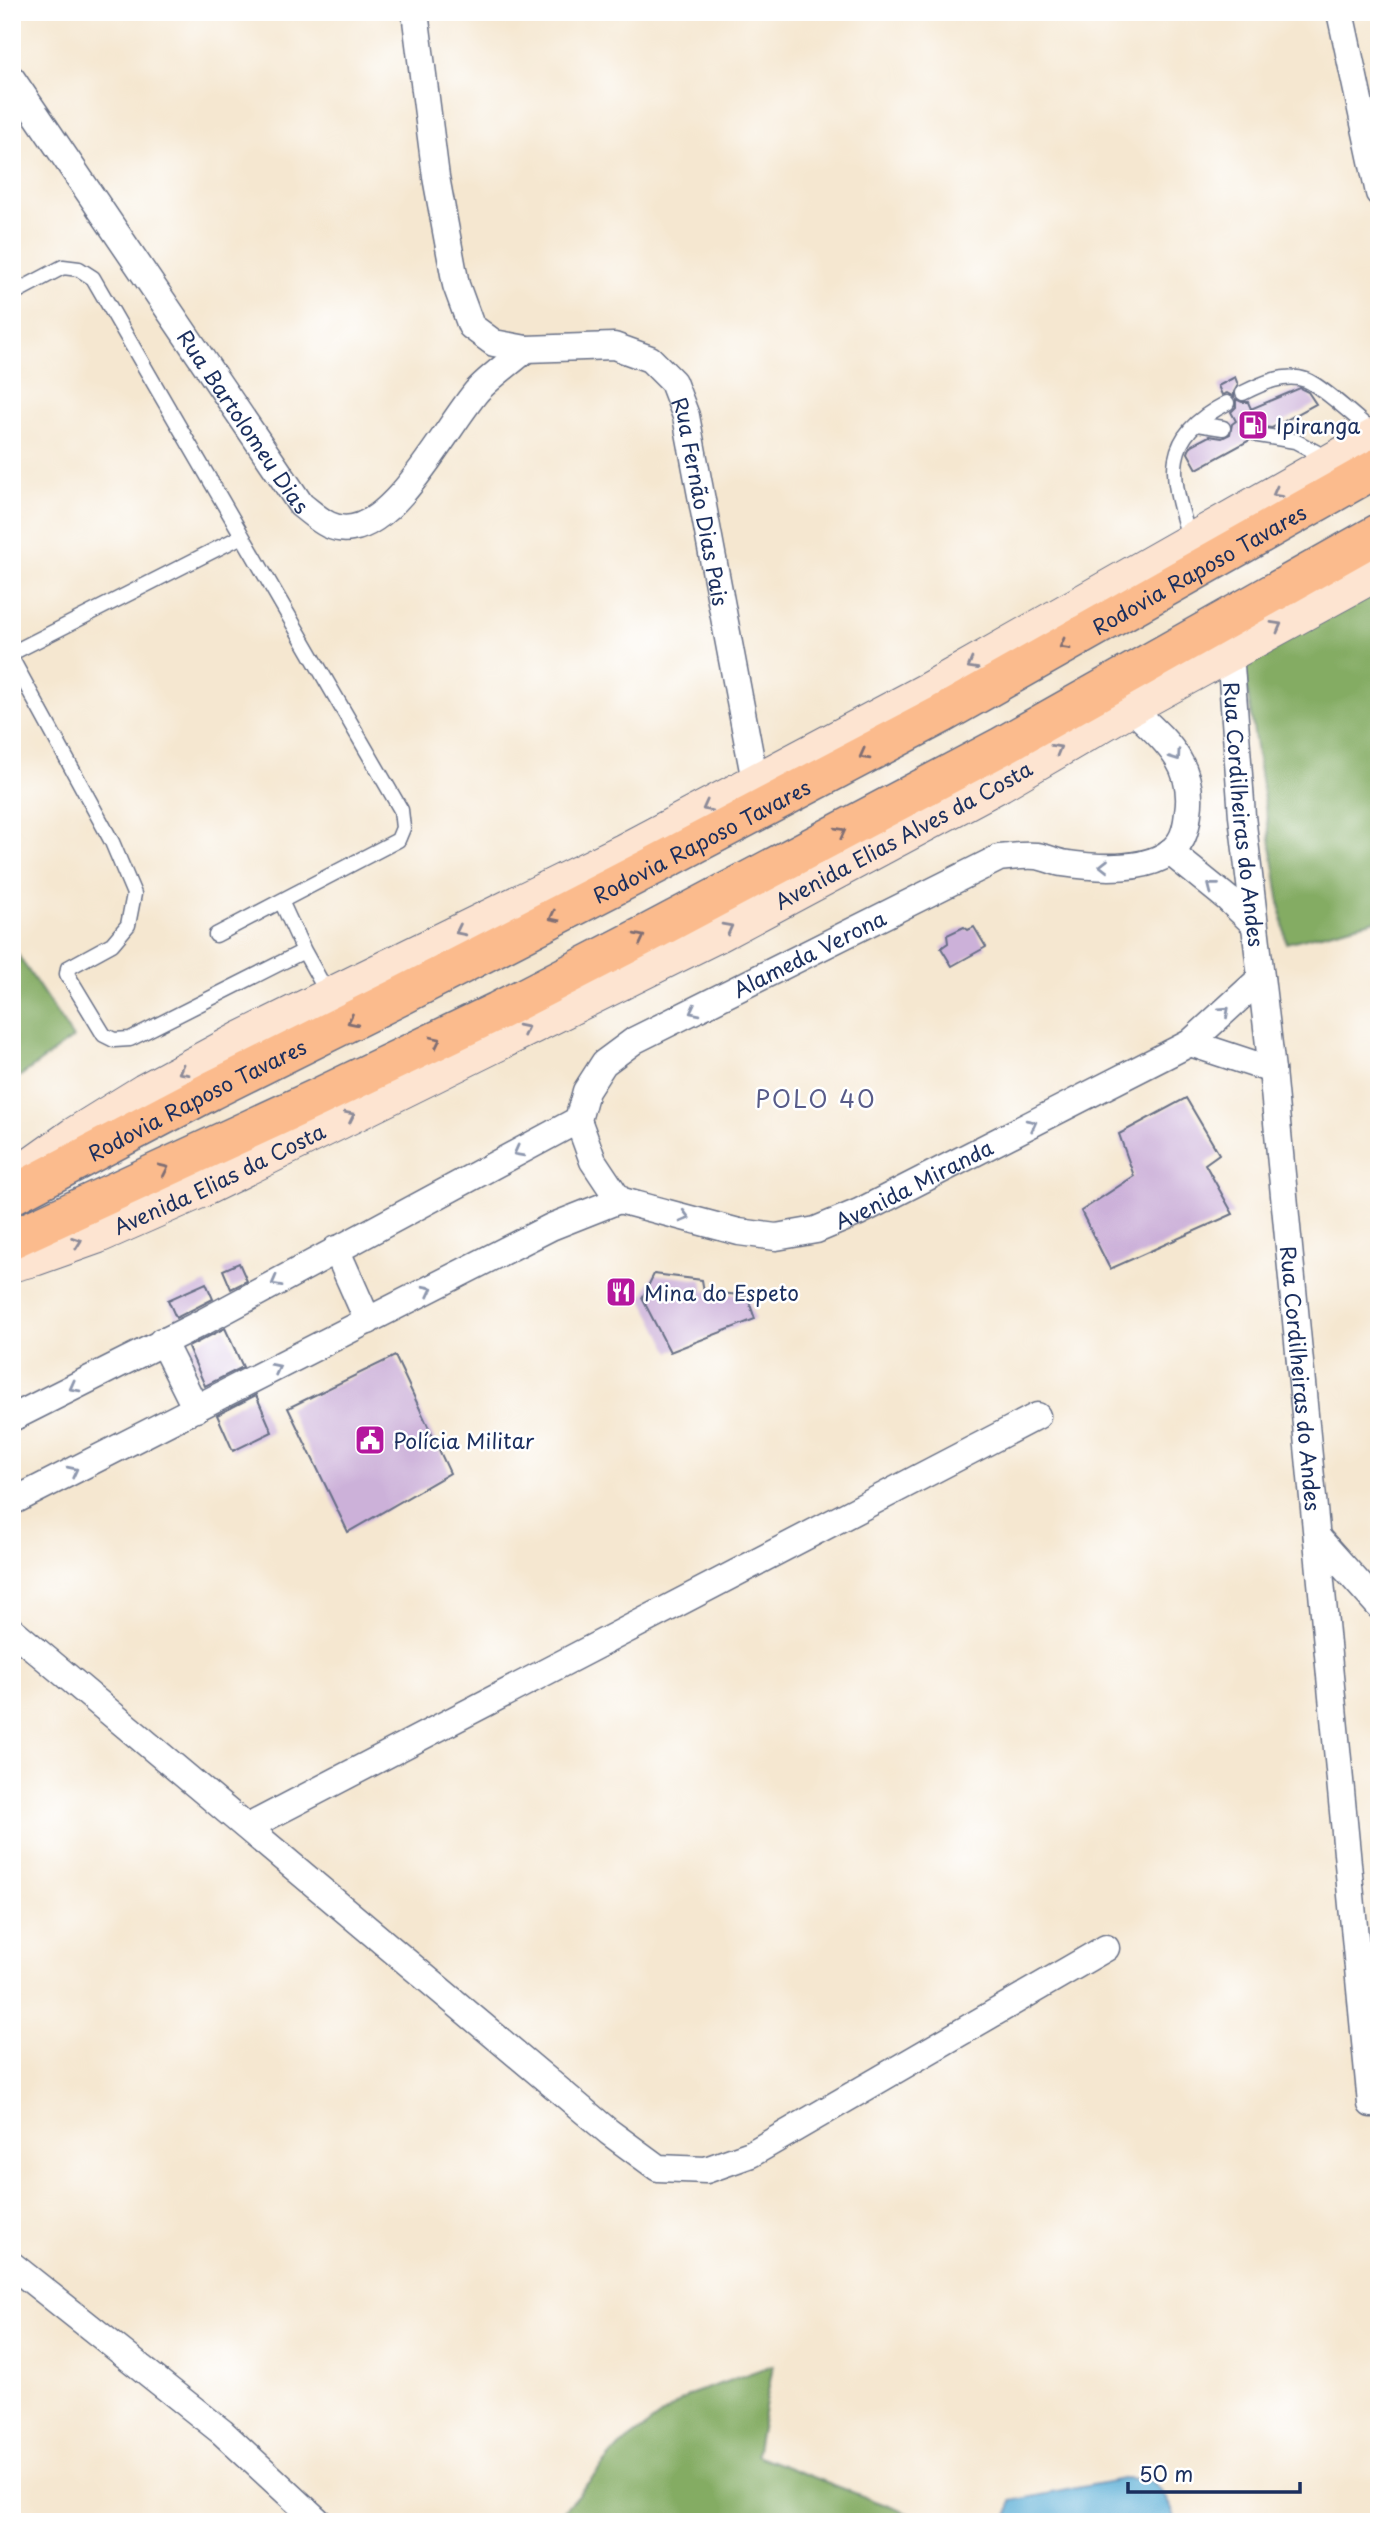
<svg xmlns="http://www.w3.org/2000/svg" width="1391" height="2534" viewBox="0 0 1391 2534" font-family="'Playpen Sans',sans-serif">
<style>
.forest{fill:#84ac64;stroke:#506e61;stroke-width:2}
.water{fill:#5aaed6;stroke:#3a6e9a;stroke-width:2}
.building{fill:#ccb1d9}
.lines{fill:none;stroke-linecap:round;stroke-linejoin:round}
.service-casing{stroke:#676f86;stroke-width:17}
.minor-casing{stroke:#676f86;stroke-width:29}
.secondary-casing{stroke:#676f86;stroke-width:39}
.motorway-casing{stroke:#676f86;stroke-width:41}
.service{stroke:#fff;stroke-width:14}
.minor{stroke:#fff;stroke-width:26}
.secondary{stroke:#fde4d1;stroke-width:37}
.motorway{stroke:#fbbb8d;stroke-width:38}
.oneway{stroke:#8c8a98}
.oneway2{stroke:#806e73}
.oneway3{stroke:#8d97ae}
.labels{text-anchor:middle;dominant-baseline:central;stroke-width:5;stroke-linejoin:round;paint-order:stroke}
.street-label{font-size:21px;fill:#1b2f5e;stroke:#fff}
.poi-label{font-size:21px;fill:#1b2f5e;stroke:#fff;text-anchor:start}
.quarter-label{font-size:24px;letter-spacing:2px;fill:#595c89;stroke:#fff}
</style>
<rect width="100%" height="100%" fill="#fff"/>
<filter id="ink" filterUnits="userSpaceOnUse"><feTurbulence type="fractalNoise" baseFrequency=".0143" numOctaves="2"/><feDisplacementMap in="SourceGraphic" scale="14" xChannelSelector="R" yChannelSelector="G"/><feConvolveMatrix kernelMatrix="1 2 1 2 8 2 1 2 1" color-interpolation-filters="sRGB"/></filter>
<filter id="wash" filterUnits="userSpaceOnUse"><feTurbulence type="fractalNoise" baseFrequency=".00686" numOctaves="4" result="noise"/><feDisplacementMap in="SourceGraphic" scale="28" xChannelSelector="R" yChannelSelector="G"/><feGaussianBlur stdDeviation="1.57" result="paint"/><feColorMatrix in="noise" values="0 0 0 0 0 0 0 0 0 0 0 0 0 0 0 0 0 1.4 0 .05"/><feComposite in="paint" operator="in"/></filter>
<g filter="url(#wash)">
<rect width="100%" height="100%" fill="#f5e7d0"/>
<!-- forest -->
<path class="forest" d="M1379 588V917L1376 920 1286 943 1243 662Z
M12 946 73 1038 12 1082Z
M773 2365 756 2455 930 2522H554L619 2447 689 2395Z"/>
<!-- water -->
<path class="water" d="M1127 2478C1134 2479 1145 2479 1151 2482 1164 2490 1174 2507 1174 2522H1007L1011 2501Z"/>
<g id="blocks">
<!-- building -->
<path class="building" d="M1235 377 1238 385 1234 392V397L1227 393 1222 395 1218 386Z
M1300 388 1308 392 1316 404 1272 428 1254 426 1249 433 1250 440 1197 469 1188 453 1189 450 1192 445 1209 436 1222 438 1230 434 1232 424 1236 421 1231 412 1236 407V399L1242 402H1248L1251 409Z
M964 927 968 930 974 927 986 947 952 966 941 948 948 943 947 935Z
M1186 1098 1219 1154 1205 1164 1233 1214 1110 1269 1081 1211 1134 1176 1119 1134Z
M239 1263 247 1281 231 1289 223 1270Z
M654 1274 702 1280 704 1291 747 1296 755 1319 670 1352 642 1298Z
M206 1283 213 1299 176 1318 168 1300Z
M225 1328 243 1367 205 1386 188 1347Z
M395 1356 450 1473 348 1532 288 1408Z
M256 1395 272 1432 233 1451 217 1415Z"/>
</g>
</g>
<g filter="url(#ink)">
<use href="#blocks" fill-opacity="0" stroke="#676f86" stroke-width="2"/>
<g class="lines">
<!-- service casing -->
<g class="service-casing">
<path id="service" d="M12 294 63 267 79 269 93 278 401 810 403 828 398 840 281 901
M1243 393C1261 384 1285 372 1306 380 1322 386 1361 422 1376 435
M1197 424 1223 428
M1258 435 1295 441 1329 459
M1190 541C1172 478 1157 439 1227 403
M12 653 242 536
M12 659 112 842 134 894 128 925 112 944 68 968 67 974 104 1035 114 1040 130 1039 304 951
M216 935 281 901 304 951 329 996"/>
</g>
<!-- minor casing -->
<g class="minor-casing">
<g id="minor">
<path id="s1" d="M415 12 436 177 456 285 471 326 494 343 526 349 614 346 650 359 673 382 686 416 755 781"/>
<path d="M1340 12 1379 193"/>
<path id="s2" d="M12 79 301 505C317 517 330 532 352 528 399 521 447 426 477 391 491 376 510 363 526 349"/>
<path id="s3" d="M1230 652 1242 816 1272 1070 1371 2104"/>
<path d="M1170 852 1228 899 1253 923"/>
<path d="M1190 1043 1272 1070"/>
<path id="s4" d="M619 1200 593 1161 578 1120 586 1091 604 1063 635 1040 999 858C1011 857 1024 855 1036 856 1045 857 1053 861 1062 863 1095 868 1156 874 1179 843 1185 835 1187 823 1188 813 1196 763 1162 738 1130 707"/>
<path id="s5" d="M619 1200 739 1232 776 1237 816 1230 859 1212 1190 1043 1261 978"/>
<path d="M336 1249 368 1321"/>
<path d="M162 1341 196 1409"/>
<path d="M12 1418 205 1321 578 1120"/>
<path d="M12 1502 551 1227 619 1200"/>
<path d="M1317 1537 1379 1606"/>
<path d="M12 1630 609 2132 658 2168 706 2170 751 2154 1106 1948"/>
<path d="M248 1827 1037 1416"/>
<path d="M12 2265 222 2432 319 2522"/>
</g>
</g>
<!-- secondary casing -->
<g class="secondary-casing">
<g id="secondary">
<path d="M12 1180 74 1136 145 1092 243 1039 624 852 928 691 1379 435"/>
<path id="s6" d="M12 1263 35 1257 97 1235 199 1190 719 933 1000 783 1130 707 1379 571"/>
</g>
</g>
<!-- motorway casing -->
<g class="motorway-casing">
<g id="motorway">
<path id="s7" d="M12 1195 210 1091 399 997 659 863 942 714 1379 467"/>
<path d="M12 1239 317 1098 498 1011 649 933 1002 746 1379 533"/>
</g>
</g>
<!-- service -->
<use href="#service" class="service"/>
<!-- minor -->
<use href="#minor" class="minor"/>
<!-- secondary -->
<use href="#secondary" class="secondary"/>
<!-- motorway -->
<use href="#motorway" class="motorway"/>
</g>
<!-- one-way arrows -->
<defs><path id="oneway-chevron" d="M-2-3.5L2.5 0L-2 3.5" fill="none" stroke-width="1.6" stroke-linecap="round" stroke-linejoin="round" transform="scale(1.75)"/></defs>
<g class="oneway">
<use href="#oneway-chevron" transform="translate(1277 493) rotate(151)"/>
<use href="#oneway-chevron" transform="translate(1277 626) rotate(-29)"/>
<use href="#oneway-chevron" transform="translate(972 665) rotate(150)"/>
<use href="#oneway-chevron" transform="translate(1057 749) rotate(-30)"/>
<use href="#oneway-chevron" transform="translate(707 807) rotate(152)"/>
<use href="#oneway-chevron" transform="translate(728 928) rotate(-28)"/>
<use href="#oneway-chevron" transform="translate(460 931) rotate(154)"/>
<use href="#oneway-chevron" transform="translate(524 1029) rotate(-27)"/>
<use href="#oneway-chevron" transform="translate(183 1071) rotate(151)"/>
<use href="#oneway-chevron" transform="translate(350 1116) rotate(-26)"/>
<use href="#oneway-chevron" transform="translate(77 1242) rotate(-20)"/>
</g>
<g class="oneway2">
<use href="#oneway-chevron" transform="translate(1064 645) rotate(151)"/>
<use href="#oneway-chevron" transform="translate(864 755) rotate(152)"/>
<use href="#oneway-chevron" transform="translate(841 832) rotate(-28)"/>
<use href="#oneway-chevron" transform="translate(554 917) rotate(153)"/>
<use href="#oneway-chevron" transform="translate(640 938) rotate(-27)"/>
<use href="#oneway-chevron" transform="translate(352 1021) rotate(154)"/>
<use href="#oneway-chevron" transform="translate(436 1041) rotate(-26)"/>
<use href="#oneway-chevron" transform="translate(164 1169) rotate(-25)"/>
</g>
<g class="oneway3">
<use href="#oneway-chevron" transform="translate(1176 756) rotate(55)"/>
<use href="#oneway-chevron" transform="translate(1104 866) rotate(-180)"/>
<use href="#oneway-chevron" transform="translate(1212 887) rotate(-142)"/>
<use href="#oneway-chevron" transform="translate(694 1011) rotate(153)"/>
<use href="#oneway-chevron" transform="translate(1225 1011) rotate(-42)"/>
<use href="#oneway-chevron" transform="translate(1032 1124) rotate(-27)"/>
<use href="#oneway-chevron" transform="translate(518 1152) rotate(152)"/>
<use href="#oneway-chevron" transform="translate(685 1217) rotate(15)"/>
<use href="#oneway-chevron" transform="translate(276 1282) rotate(151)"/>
<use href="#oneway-chevron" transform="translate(428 1290) rotate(-27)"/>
<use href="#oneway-chevron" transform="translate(276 1368) rotate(-27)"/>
<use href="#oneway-chevron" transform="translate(74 1387) rotate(152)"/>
<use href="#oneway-chevron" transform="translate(73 1471) rotate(-27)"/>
</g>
</g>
<!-- icons -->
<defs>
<g id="fuel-square" transform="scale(1.575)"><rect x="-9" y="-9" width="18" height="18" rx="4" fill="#b5179e" stroke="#fff"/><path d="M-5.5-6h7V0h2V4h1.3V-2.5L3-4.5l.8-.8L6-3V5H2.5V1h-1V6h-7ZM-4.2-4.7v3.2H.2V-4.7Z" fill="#fff"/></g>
<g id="restaurant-square" transform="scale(1.575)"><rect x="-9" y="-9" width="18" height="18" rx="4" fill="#b5179e" stroke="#fff"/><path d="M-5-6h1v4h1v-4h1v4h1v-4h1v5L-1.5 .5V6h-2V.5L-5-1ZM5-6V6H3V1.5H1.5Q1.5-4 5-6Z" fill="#fff"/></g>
<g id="civic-square" transform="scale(1.575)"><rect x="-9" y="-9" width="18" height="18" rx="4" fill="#b5179e" stroke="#fff"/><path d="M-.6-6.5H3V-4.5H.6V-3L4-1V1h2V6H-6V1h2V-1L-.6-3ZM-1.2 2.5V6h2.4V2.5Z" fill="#fff"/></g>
</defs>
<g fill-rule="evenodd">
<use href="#fuel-square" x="1253" y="425"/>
<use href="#restaurant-square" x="621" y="1292"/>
<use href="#civic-square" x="370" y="1440"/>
</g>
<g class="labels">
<!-- street labels -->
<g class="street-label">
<text stroke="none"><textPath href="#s2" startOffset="413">Rua Bartolomeu Dias</textPath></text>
<text stroke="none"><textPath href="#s1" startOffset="663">Rua Fernão Dias Pais</textPath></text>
<text stroke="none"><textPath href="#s7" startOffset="1342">Rodovia Raposo Tavares</textPath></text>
<text stroke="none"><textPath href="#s3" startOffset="163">Rua Cordilheiras do Andes</textPath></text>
<text stroke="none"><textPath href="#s6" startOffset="990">Avenida Elias Alves da Costa</textPath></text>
<text stroke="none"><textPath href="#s7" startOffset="775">Rodovia Raposo Tavares</textPath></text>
<text stroke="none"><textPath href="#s4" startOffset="387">Alameda Verona</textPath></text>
<text stroke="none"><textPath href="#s7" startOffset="208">Rodovia Raposo Tavares</textPath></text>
<text stroke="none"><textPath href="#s6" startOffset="224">Avenida Elias da Costa</textPath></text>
<text stroke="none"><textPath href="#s5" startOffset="310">Avenida Miranda</textPath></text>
<text stroke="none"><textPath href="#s3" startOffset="730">Rua Cordilheiras do Andes</textPath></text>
</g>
<!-- poi labels -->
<g class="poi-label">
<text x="1276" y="425">Ipiranga</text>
<text x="644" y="1292">Mina do Espeto</text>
<text x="393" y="1440">Polícia Militar</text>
</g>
<!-- quarter labels -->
<g class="quarter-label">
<text x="816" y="1098">POLO 40</text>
</g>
</g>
<!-- margin -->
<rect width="1391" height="2534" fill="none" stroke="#fff" stroke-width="42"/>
<!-- scale -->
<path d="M1128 2482v10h172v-10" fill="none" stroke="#1b2f5e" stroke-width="3.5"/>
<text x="1139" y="2482" font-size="21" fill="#1b2f5e" stroke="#ffffff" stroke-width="5" paint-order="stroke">50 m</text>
</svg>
